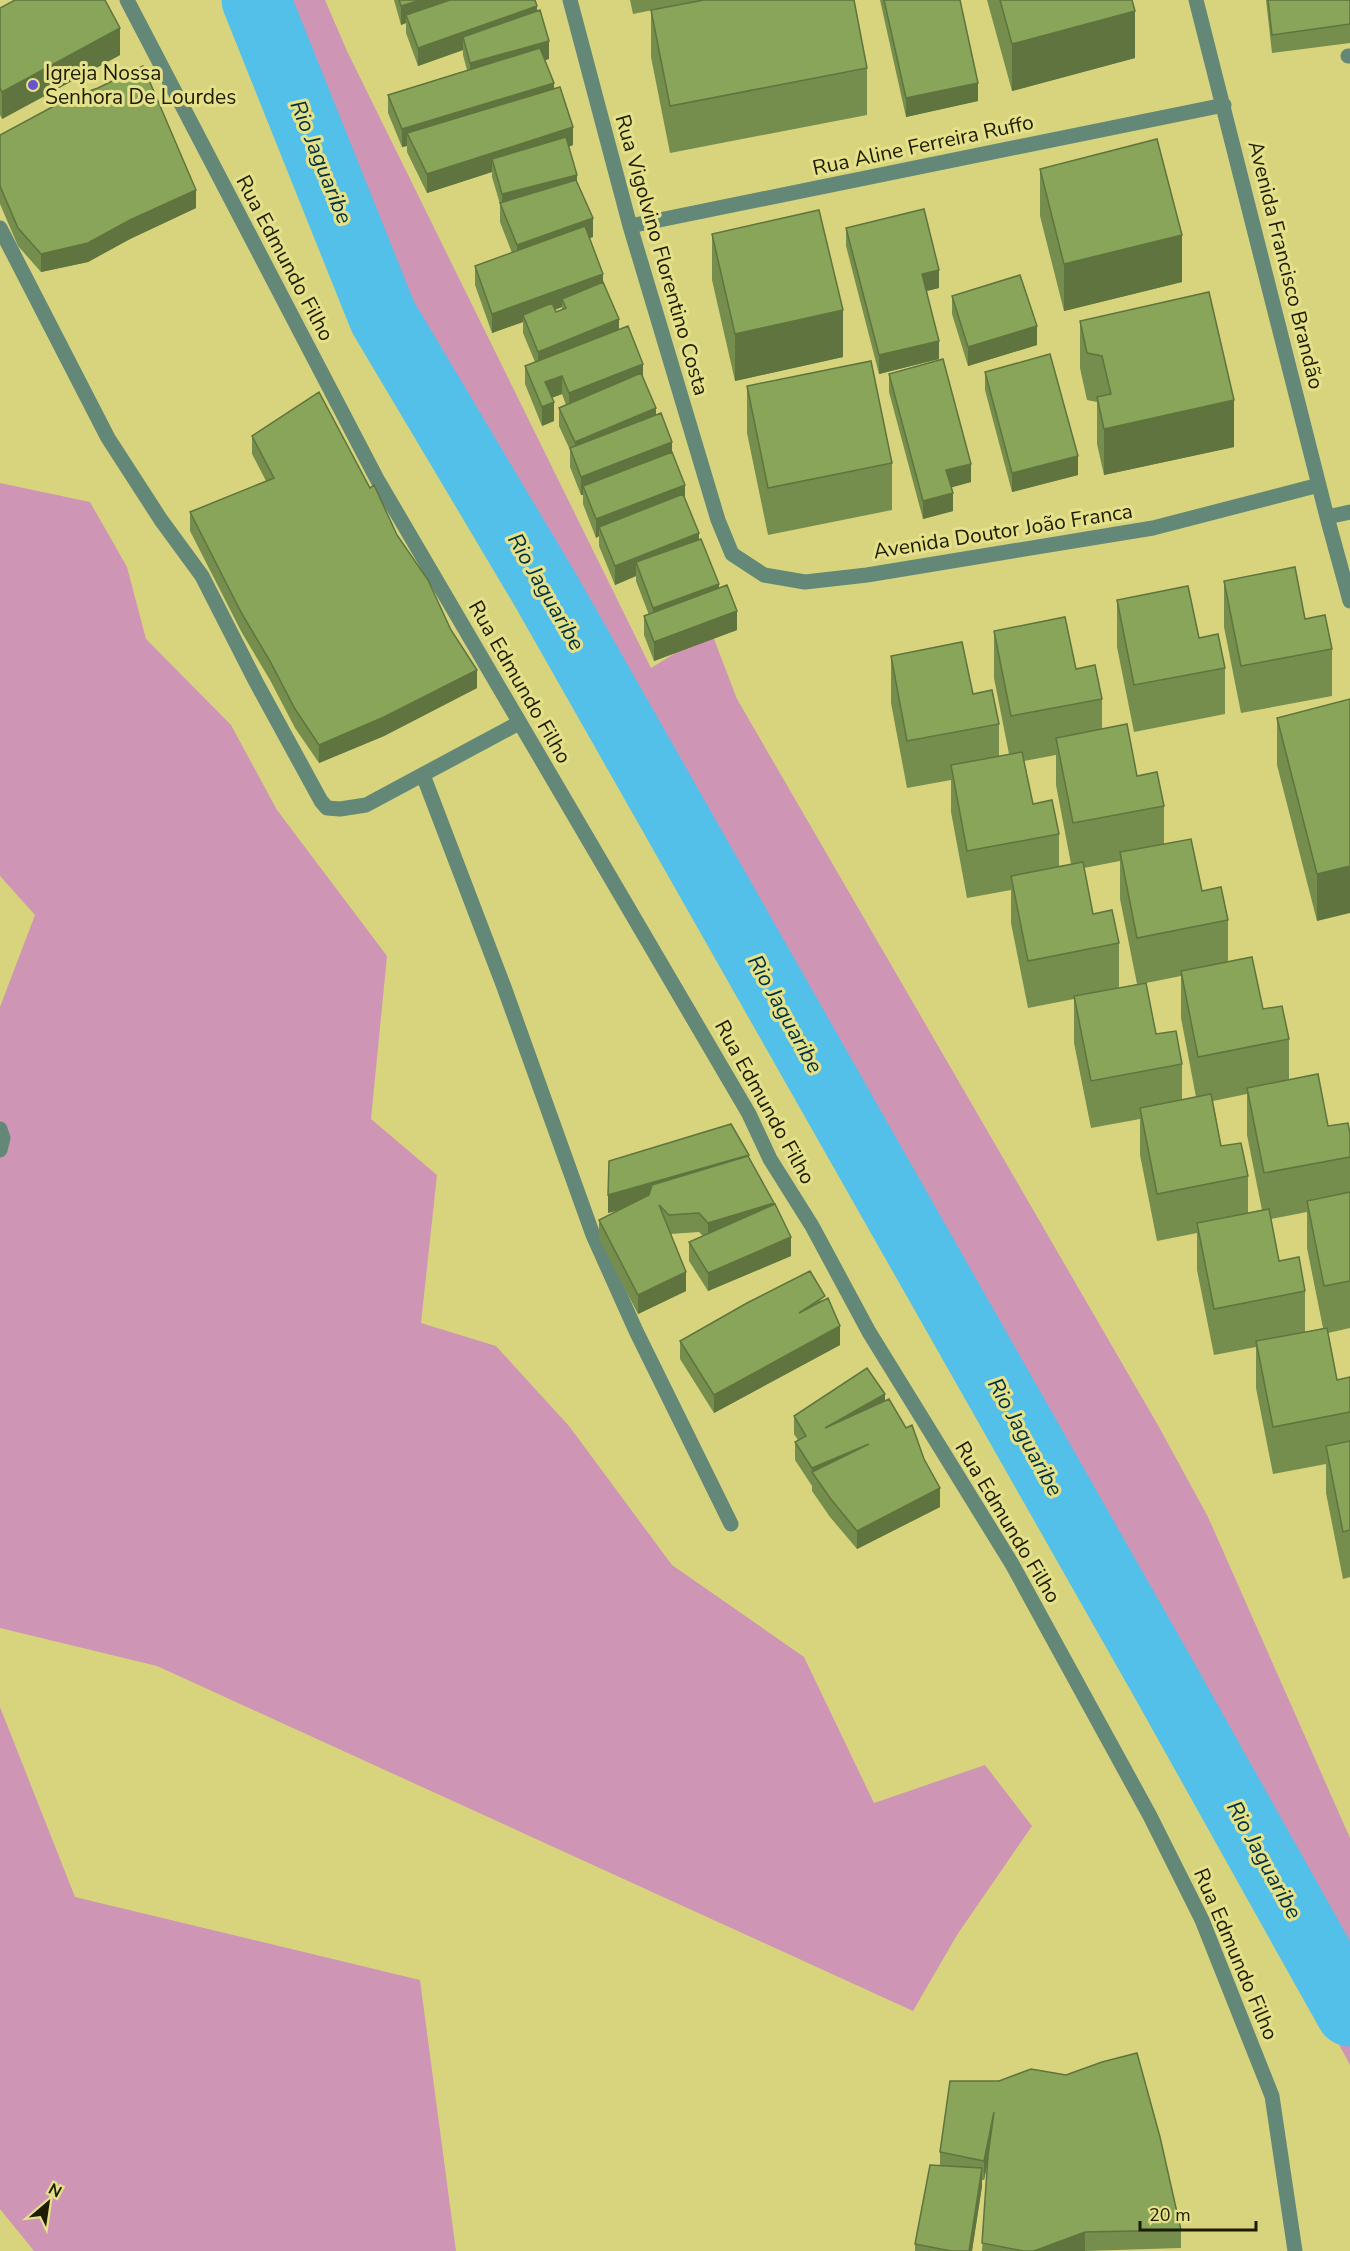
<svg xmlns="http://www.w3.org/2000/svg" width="1350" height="2251" viewBox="0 0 1350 2251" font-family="'Nunito Sans',sans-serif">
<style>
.green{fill:#cf95b4}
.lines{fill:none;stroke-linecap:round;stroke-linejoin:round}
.river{stroke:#53c0e9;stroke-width:69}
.lane{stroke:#638878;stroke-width:15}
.street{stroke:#638878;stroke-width:15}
.wall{fill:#758e4d;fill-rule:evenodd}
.shaded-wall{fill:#5f743e}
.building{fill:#88a559;stroke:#5f743e;stroke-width:1.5}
.poi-dot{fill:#6854cd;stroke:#e5e18a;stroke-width:2}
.labels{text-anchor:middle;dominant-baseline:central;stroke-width:6;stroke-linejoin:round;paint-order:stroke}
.poi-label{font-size:21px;fill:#1d1c02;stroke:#e5e18a;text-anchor:start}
.street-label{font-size:21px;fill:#1d1c02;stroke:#e5e18a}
.water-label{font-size:22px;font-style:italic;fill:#003041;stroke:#e5e18a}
</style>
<rect width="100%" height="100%" fill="#d8d47e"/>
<!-- green -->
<path class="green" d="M227 0H325L347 51 651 668 711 631 737 699 1159 1427 1208 1517 1350 1838V2065L1064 1531 332 247Z
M0 483 90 502 127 567 146 639 231 725 277 810 387 956 371 1119 437 1175 421 1323 496 1346 569 1426 672 1565 804 1657 874 1803 985 1765 1032 1826 957 1935 913 2011 157 1666 0 1628V1007L35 915 0 876Z
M0 1707 75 1897 420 1980 456 2251H34L0 2209Z"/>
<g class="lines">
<!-- river -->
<path class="river" d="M256 0 383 317 546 591 1166 1683 1350 2012"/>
<!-- lane -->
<path class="lane" d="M1348 56H1350
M0 228 108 438 161 520 202 576 256 682 321 801 327 808 340 809 366 805 519 723
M423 775 504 987 593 1235 636 1331 731 1524"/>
<!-- street -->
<path class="street" d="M127 0 377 479 749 1114 770 1159 812 1226 869 1332 1012 1564 1150 1816 1202 1920 1272 2096 1295 2251
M570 0 630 226 718 520 732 554 764 575 805 582 867 575 1153 528 1319 485
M1196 0 1327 517 1350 512
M630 226 1224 105
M1327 517 1350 601
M0 1129 3 1138 0 1150"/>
</g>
<!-- wall -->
<path class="wall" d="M394 0H535L549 59 545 60 573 145 569 147 577 182 593 237 589 238 603 283 619 329 643 377 656 415 672 453 685 499 699 540 719 589 737 630 654 661 644 635V616L649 615 636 581V576L615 585 599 546V536L596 538 583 504V495H581L570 467V450L559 426V408L566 405 562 394 552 398 554 421 542 426 525 384V366L535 362 523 333V322L492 333 475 285V266L512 253 500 222V204L492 177V172L427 193 407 152V146L402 147 388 113V95L467 70 463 55V50L418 66 406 33V23L401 25ZM562 307V310L556 312 555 310Z
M630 0H703L633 14Z
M880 0H960L978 101 906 117Z
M987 0H1132L1135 58 1012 91Z
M1266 0H1350V43L1272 53Z
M0 8 120 55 2 119 0 115Z
M651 10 867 68V115L670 153 651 57Z
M0 135 196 208 130 239 88 262 41 272 18 246 0 204Z
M1040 169 1182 282 1064 311 1040 216Z
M846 228 939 288 927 291 939 359 879 374 846 246Z
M712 234 843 357 735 381 712 280Z
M952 296 1037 345 968 366 952 314Z
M1080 321 1234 447 1104 475 1097 444V402L1087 400 1080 368Z
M985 372 1078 475 1012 492 985 390Z
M889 374 971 482 951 487 953 511 923 519 889 392Z
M747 386 892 463V510L768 535 747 433Z
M252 436 370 488 397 535 477 688 384 736 319 763 295 728 270 680 242 633 190 531V512L266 481 252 454Z
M1224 581 1305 619 1332 649V696L1241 713 1224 627Z
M1117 600 1225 668V714L1134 732 1117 647Z
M994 631 1076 669 1102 699V729L1137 776 1164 806V844L1202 891 1228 920V962L1263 1009 1289 1039V1080L1328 1126 1350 1134V1328L1328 1333 1337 1380 1350 1377V1577L1343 1579 1326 1493V1464L1273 1474 1256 1388V1347L1214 1355 1197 1270V1233L1157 1241 1140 1155V1119L1091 1128 1074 1043V999L1028 1008 1011 923V890L967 898 951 812V780L907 788 891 703V656L973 694 999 724V756L1009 754 994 678ZM1056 755V785L1071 864 1059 866V834L1033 804 1024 761ZM1120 861V899L1137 984 1119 988V943L1093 914 1084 868ZM1181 976V1018L1196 1097 1182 1100V1064L1156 1034 1146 983ZM1247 1094V1135L1262 1210 1248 1213V1176L1221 1146 1213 1101ZM1307 1212V1248L1323 1328 1305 1332V1291L1279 1261 1271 1219Z
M1350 699 1317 921 1277 765V718Z
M749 1157 774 1205 791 1256 708 1291 689 1261V1242L703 1236 699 1232 670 1234 686 1291 638 1314 599 1239V1220L619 1210 608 1213Z
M825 1299 840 1345 714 1413 680 1359V1341Z
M885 1402 940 1507 857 1549 830 1517 812 1491V1486L795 1460V1442L798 1440 794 1434V1416Z
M950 2081 1181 2230V2248L1085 2251H982L987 2166 984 2180H982V2186L972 2251H915V2244L940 2166V2152Z"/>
<!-- shaded-wall -->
<path class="shaded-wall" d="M421 0H482L406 15V23L401 25V6Z
M537 6V24L463 37V50L418 66V48Z
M1135 11V58L1012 91V44Z
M120 28V55L2 119V92Z
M549 41V59L470 82V63Z
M554 83V101L407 133V146L402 147V129Z
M978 83V101L906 117V98Z
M573 127V145L495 171 492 159V172L427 193V174Z
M577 175V193L502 209V194Z
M196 190V208L130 239 88 262 41 272V254L130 220Z
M593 218V237L517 264V245Z
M1182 235V282L1064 311V264Z
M939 270V288L922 292V274Z
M603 274V293L562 299V307L526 321 523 315V322L492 333V314Z
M843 310V357L735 381V334Z
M619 319V338L538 370V352Z
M1037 326V345L968 366V347Z
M939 341V359L879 374V355Z
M643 364V383L569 412V393Z
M562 376V394L545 400V382Z
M1234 400V447L1104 475V429Z
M554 402V421L542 426V407Z
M656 408V427L575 461V442Z
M672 442V460L583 486V495H581V477Z
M1078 456V475L1012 492V473Z
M971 464V482L946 489V470Z
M685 485V504L599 527V536L596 538V519Z
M953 493V511L923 519V501Z
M699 533V551L636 562V576L615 585V566Z
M719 584V602L653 626V608Z
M737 611V630L654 661V642Z
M477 670V688L384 736 319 763V745Z
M1350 866V913L1317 921V874Z
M749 1155V1174L608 1213V1195Z
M774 1203V1221L708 1242V1223Z
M791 1237V1256L708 1291V1273Z
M686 1272V1291L638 1314V1295Z
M840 1326V1345L714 1413V1395Z
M885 1394V1412L825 1428Z
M869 1444 812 1472V1468Z
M940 1488V1507L857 1549V1531Z
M994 2112V2131L984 2180V2161Z
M982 2168V2186L972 2251H969Z
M1085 2232V2251H1034Z"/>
<!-- building -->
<path class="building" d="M15 0H105L120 28 2 92 0 88V8Z
M399 0H421L401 6Z
M450 0H535L537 6 418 48 406 15Z
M704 0H854L867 68 670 106 651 10Z
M884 0H960L978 83 906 98Z
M1000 0H1132L1135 11 1012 44Z
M1268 0H1350V24L1272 35Z
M540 10 549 41 470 63 463 37Z
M540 48 554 83 402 129 388 95Z
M143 66 196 190 130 220 88 243 41 254 18 228 0 186V135L67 99 98 88Z
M560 87 573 127 427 174 407 133Z
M566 137 577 175 502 194 492 159Z
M1157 139 1182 235 1064 264 1040 169Z
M576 180 593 218 517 245 500 203Z
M924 209 939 270 922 274 939 341 879 355 846 228Z
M819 210 843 310 735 334 712 234Z
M585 226 603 274 492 314 475 266Z
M1020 275 1037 326 968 347 952 296Z
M603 282 619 319 538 352 523 315 552 303 556 312 566 308 562 299Z
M1209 292 1234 400 1104 429 1097 397 1111 394 1102 356 1087 353 1080 321Z
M628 326 643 364 569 393 562 376 545 382 554 402 542 407 525 366Z
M1050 354 1078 456 1012 473 985 372Z
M943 359 971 464 946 470 953 493 923 501 889 374Z
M871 361 892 463 768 488 747 386Z
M641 373 656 408 575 442 559 408Z
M319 392 370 488 374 485 397 535 428 580 451 630 477 670 384 717 319 745 295 709 270 661 242 614 190 512 274 478 252 436Z
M661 413 672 442 581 477 570 448Z
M672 452 685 485 596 519 583 486Z
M683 494 699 533 615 566 599 527Z
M701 539 719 584 653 608 636 562Z
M1295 567 1305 619 1325 615 1332 649 1241 666 1224 581Z
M727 585 737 611 654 642 644 616Z
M1188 586 1199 638 1218 634 1225 668 1134 685 1117 600Z
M1065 617 1076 669 1095 665 1102 699 1011 716 994 631Z
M962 642 973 694 992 690 999 724 907 741 891 656Z
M1350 699V866L1317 874 1277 718Z
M1127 724 1137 776 1157 772 1164 806 1073 823 1056 738Z
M1022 752 1033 804 1052 800 1059 834 967 851 951 765Z
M1191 839 1202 891 1221 887 1228 920 1137 938 1120 852Z
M1083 862 1093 914 1112 910 1119 943 1028 961 1011 876Z
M1252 957 1263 1009 1282 1006 1289 1039 1198 1057 1181 971Z
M1146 983 1156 1034 1176 1031 1182 1064 1091 1081 1074 996Z
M1318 1074 1328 1126 1348 1123 1350 1134V1157L1264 1173 1247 1088Z
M1211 1094 1221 1146 1241 1143 1248 1176 1157 1194 1140 1108Z
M731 1124 749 1155 608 1195 609 1161Z
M748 1156 774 1203 708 1223 699 1213 669 1215 659 1205 686 1272 638 1295 599 1220 649 1195 652 1185Z
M1350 1192V1281L1324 1286 1307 1201Z
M775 1204 791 1237 708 1273 689 1242Z
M1269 1209 1279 1261 1299 1257 1305 1291 1214 1309 1197 1223Z
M810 1271 825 1296 799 1313 828 1298 840 1326 714 1395 680 1341 747 1303Z
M1327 1328 1337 1380 1350 1377V1412L1273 1427 1256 1341Z
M867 1368 885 1394 825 1428 889 1399 906 1428 912 1425 924 1459 940 1488 857 1531 830 1498 812 1472 869 1444 812 1468 795 1442 806 1436 794 1416Z
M1350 1441V1530L1343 1532 1326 1446Z
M1137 2053 1160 2137 1181 2230 1085 2232 1034 2251H1023L982 2243 988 2156 994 2112 984 2161 940 2152 950 2081H999L1031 2069 1066 2075 1102 2062Z
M930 2165 982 2168 969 2251H951L915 2244Z"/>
<!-- markers -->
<circle class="poi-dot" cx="33" cy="85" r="6"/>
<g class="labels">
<!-- poi labels -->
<g class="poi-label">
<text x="45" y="73">Igreja Nossa<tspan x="45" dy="24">Senhora De Lourdes</tspan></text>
</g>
<!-- street labels -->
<g class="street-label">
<text transform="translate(923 145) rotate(-12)">Rua Aline Ferreira Ruffo</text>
<text transform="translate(662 255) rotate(74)">Rua Vigolvino Florentino Costa</text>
<text transform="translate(285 258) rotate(62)">Rua Edmundo Filho</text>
<text transform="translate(1286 265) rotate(76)">Avenida Francisco Brandão</text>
<text transform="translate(1003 531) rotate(-9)">Avenida Doutor João Franca</text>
<text transform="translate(520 682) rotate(60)">Rua Edmundo Filho</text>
<text transform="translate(765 1102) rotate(61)">Rua Edmundo Filho</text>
<text transform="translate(1008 1522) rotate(59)">Rua Edmundo Filho</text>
<text transform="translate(1236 1954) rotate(67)">Rua Edmundo Filho</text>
</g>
<!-- water labels -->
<g class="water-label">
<text transform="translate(321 162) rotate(68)">Rio Jaguaribe</text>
<text transform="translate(546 592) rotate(60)">Rio Jaguaribe</text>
<text transform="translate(785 1014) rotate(61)">Rio Jaguaribe</text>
<text transform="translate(1025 1437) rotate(61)">Rio Jaguaribe</text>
<text transform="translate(1264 1860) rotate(61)">Rio Jaguaribe</text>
</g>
</g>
<!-- north arrow -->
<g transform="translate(48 2203) rotate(29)" stroke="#e5e18a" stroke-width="4.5" paint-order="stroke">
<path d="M0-4.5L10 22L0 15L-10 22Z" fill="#1d1c02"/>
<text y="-9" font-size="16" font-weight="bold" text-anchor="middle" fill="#1d1c02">N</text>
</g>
<!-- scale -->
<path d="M1140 2221v9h116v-9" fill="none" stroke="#1d1c02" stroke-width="3"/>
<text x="1149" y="2221" font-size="18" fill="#1d1c02" stroke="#e5e18a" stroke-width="4.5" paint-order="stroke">20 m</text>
</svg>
